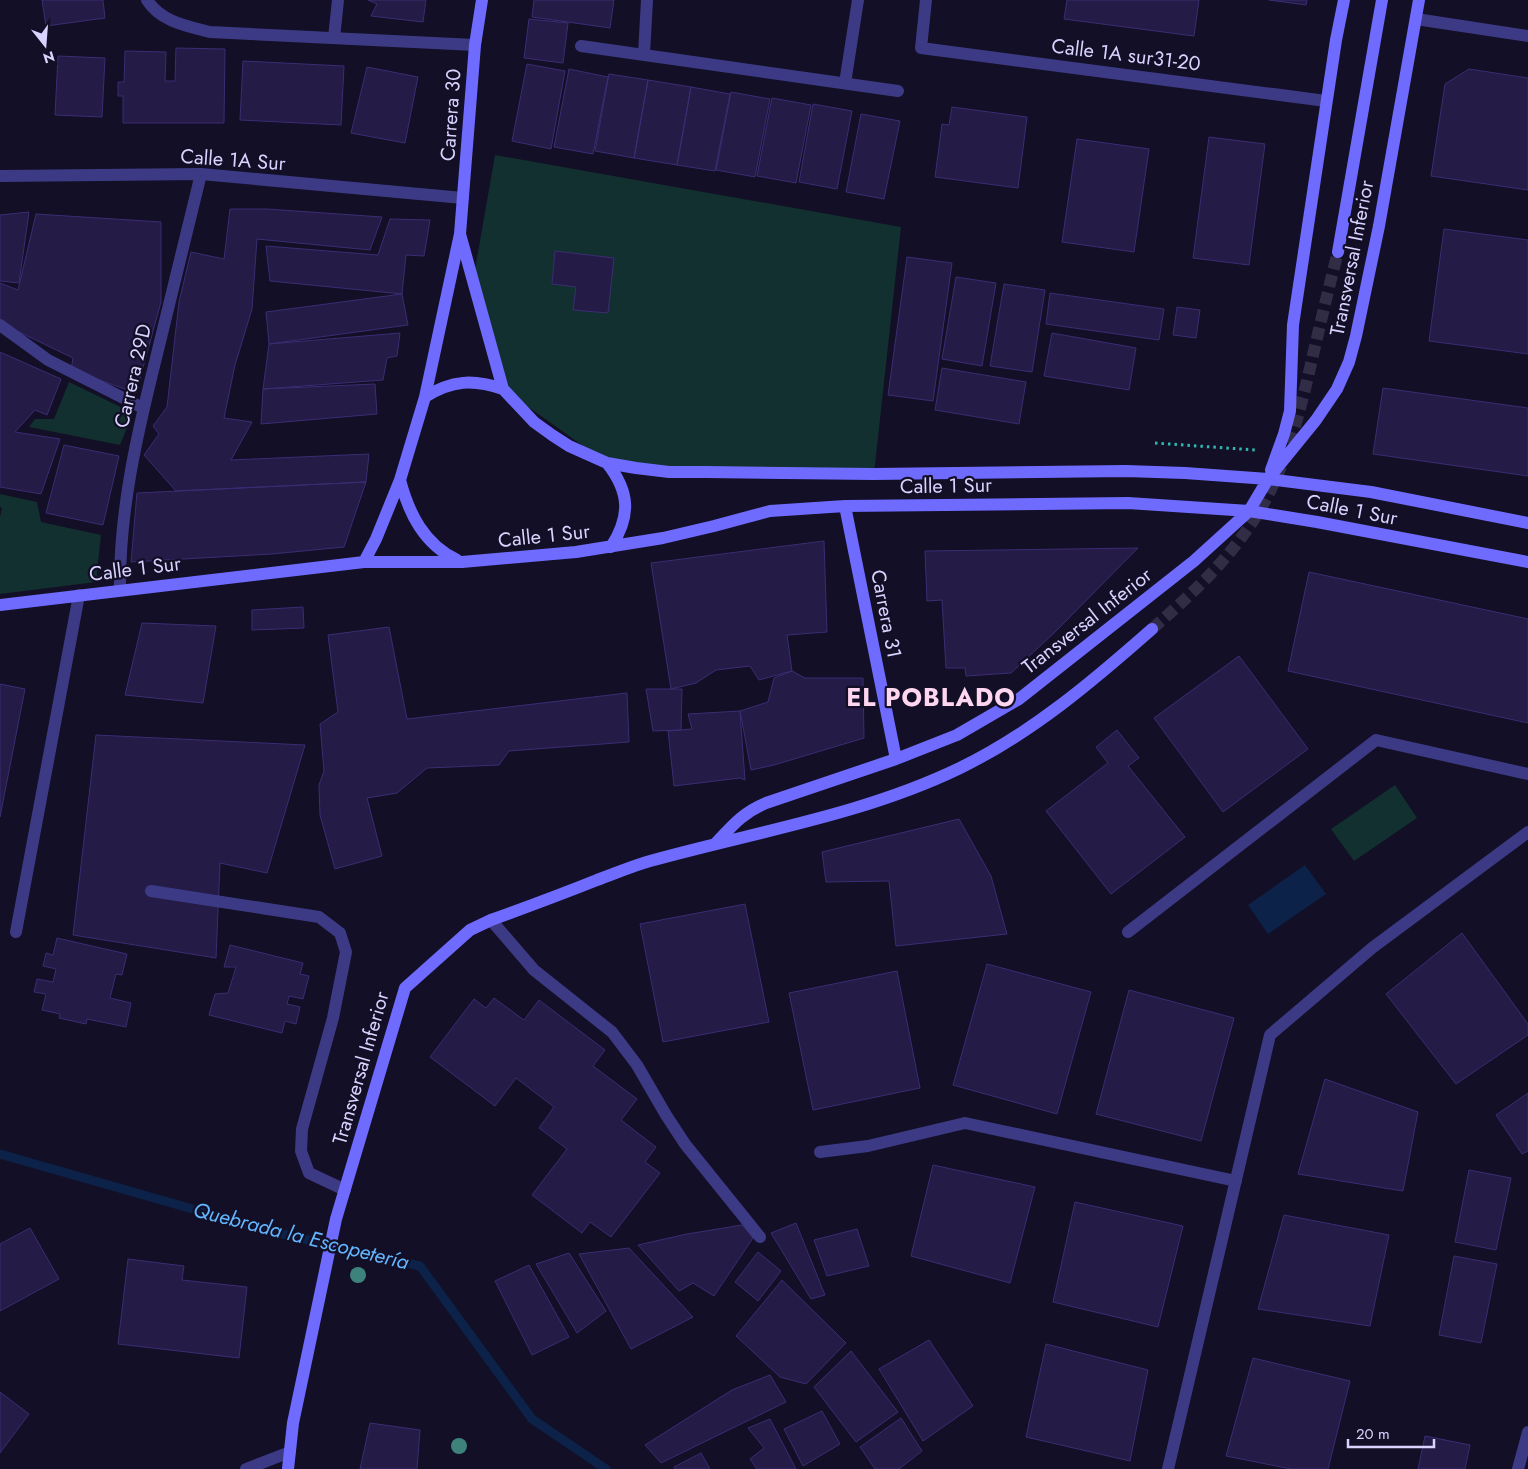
<svg xmlns="http://www.w3.org/2000/svg" width="1528" height="1469" viewBox="0 0 1528 1469" font-family="Jost,sans-serif">
<style>
.green{fill:#12302f}
.water{fill:#0c2248}
.lines{fill:none;stroke-linecap:round;stroke-linejoin:round}
.stream{stroke:#0c2248;stroke-width:9}
.building{fill:#241b47;stroke:#3b2d73}
.secondary-tunnel{stroke:#312d47;stroke-width:12;stroke-dasharray:12 6;stroke-linecap:butt}
.path{stroke:#2fb8b0;stroke-width:3;stroke-dasharray:2.5 4;stroke-linecap:butt}
.lane{stroke:#3d3a85;stroke-width:12}
.street{stroke:#3d3a85;stroke-width:12}
.secondary{stroke:#6f6bff;stroke-width:12}
.tree{fill:#3d827b}
.labels{text-anchor:middle;dominant-baseline:central;stroke-width:4.5;stroke-linejoin:round;paint-order:stroke}
.street-label{font-size:20px;fill:#d9d4ff;stroke:#130f26}
.water-label{font-size:21px;font-style:italic;fill:#62b6ff;stroke:#130f26}
.district-label{font-size:25px;font-weight:bold;letter-spacing:1px;fill:#ffd6f0;stroke:#130f26}
</style>
<rect width="100%" height="100%" fill="#130f26"/>
<!-- green -->
<path class="green" d="M495 155 901 227 874 474 706 472 607 463 503 389 473 281Z
M69 382 133 413 120 445 29 427 35 419H54Z
M0 494 37 502 41 522 101 535 96 582 0 594V517L2 508 0 507Z
M1395 785 1417 818 1354 861 1331 829Z"/>
<!-- water -->
<path class="water" d="M1305 865 1326 894 1268 934 1248 905Z"/>
<g class="lines">
<!-- stream -->
<path class="stream" d="M0 1154 266 1230 420 1266 532 1419 606 1469"/>
</g>
<!-- building -->
<path class="building" d="M42 0H103L105 18 46 26Z
M368 0H426L423 22 371 16 377 4Z
M534 0H614L610 28 532 17Z
M1067 0H1199L1194 36 1064 19Z
M1269 0H1307L1306 5Z
M529 19 568 23 563 63 524 58Z
M176 48 225 49 224 123H123V96H118V82H124L125 51 166 52 165 81H175Z
M58 56 105 58 102 117 55 115Z
M243 61 344 66 341 125 240 120Z
M527 64 565 71 551 149 512 141Z
M367 67 418 77 405 143 351 133Z
M569 69 608 77 593 154 554 147Z
M1469 69 1528 78V190L1431 176 1445 84Z
M609 74 648 80 634 158 595 151Z
M648 80 691 87 677 165 634 158Z
M691 87 730 94 715 171 677 165Z
M731 92 770 99 755 177 716 170Z
M772 98 811 105 796 183 757 176Z
M813 104 852 111 837 189 799 182Z
M952 107 1027 117 1018 188 935 177 942 124 949 125Z
M861 114 900 121 884 199 846 192Z
M1209 137 1265 144 1249 265 1193 258Z
M1077 139 1149 149 1134 252 1062 242Z
M230 209H267L382 217 370 250 257 239 252 309 235 365 224 418 252 422 231 460 369 454 366 482 176 491 144 455 159 434 153 426 167 407 179 302 191 252 224 259Z
M29 212 19 283 0 281V215Z
M36 214 161 222V302L136 393 71 370 73 358 11 328 0 325V283L18 290Z
M390 219 430 220 424 256 406 255 402 294 270 281 266 246 378 255Z
M1444 229 1528 240V354L1429 341Z
M555 251 614 258 608 313 573 310 576 287 552 284Z
M907 257 952 263 933 401 888 395Z
M956 277 996 283 982 366 942 359Z
M1004 284 1045 290 1032 372 990 366Z
M1050 293 1164 309 1159 340 1046 324Z
M402 294 408 325 269 344 266 312Z
M1177 307 1200 310 1196 338 1173 335Z
M400 333 397 356 387 358 383 380 263 389 269 344Z
M1052 333 1136 348 1129 390 1044 376Z
M0 352 61 379 47 415 35 410 15 432 60 439 41 494 0 487Z
M942 368 1026 382 1019 424 935 410Z
M375 384 377 414 261 424 263 389Z
M1383 388 1528 408V476L1373 454Z
M64 445 119 456 103 525 46 513Z
M366 482 344 547 272 554 131 562 137 493Z
M824 541 827 632 787 635 792 671 759 680 750 666 716 670 696 683 671 689 651 563Z
M1138 548 1054 633 1011 673 966 676 965 668H946L942 600 927 601 925 551Z
M1309 572 1528 619V723L1288 671Z
M303 607 304 628 252 630V610Z
M142 623 216 626 203 703 125 695Z
M389 627 407 719 627 693 629 742 509 751 499 765 427 768 397 793 367 798 382 856 335 869 320 815 319 785 324 771 320 724 338 712 328 635Z
M1239 656 1308 749 1223 812 1154 718Z
M792 671 805 678H863L864 738 774 765 751 770 740 711 768 702 774 678Z
M0 684 25 689 0 817Z
M646 689H682L681 730 653 731Z
M740 711 745 780 740 778 674 786 668 731 692 729 688 714Z
M1117 730 1139 758 1128 766 1185 837 1111 894 1046 811 1108 763 1096 747Z
M96 735 305 745 267 873 220 863 216 958 73 935Z
M959 819 991 876 1007 934 896 946 889 881 826 882 822 852Z
M745 904 769 1022 663 1042 640 924Z
M1462 933 1528 1024V1035L1456 1084 1386 994Z
M57 938 127 954 122 975 116 974 110 998 131 1003 126 1027 87 1019 86 1024 59 1018 60 1014 42 1010 46 994 34 992 37 979 53 982 56 969 43 966 46 953 53 955Z
M230 945 303 963 300 974 309 976 303 999 289 996 287 1004 300 1007 296 1024 285 1021 282 1033 209 1015 215 994 228 993 236 967H224Z
M987 964 1091 992 1057 1114 953 1085Z
M897 971 920 1088 813 1110 789 993Z
M1129 990 1234 1018 1201 1141 1096 1114Z
M494 998 524 1020 539 1000 605 1050 593 1066 637 1099 621 1120 656 1147 645 1162 660 1173 611 1237 590 1222 582 1233 532 1195 567 1149 539 1128 554 1107 516 1078 495 1106 430 1057 474 999 486 1008Z
M1325 1079 1418 1112 1403 1191 1298 1174Z
M1528 1093V1151L1522 1154 1496 1115Z
M933 1165 1035 1187 1010 1283 911 1256Z
M1469 1170 1511 1178 1496 1250 1455 1242Z
M1075 1202 1183 1226 1158 1327 1053 1302Z
M1284 1215 1389 1235 1370 1326 1258 1309Z
M796 1223 825 1295 811 1299 771 1233Z
M742 1225 753 1238 714 1296 693 1283 679 1291 638 1245 687 1234Z
M30 1228 59 1279 0 1311V1244Z
M857 1229 869 1266 827 1276 814 1240Z
M629 1248 693 1317 631 1349 579 1254Z
M758 1252 781 1271 758 1301 735 1282Z
M569 1253 606 1311 577 1333 536 1264Z
M1454 1256 1497 1264 1481 1343 1439 1335Z
M128 1259 184 1266 182 1280 247 1287 239 1358 118 1344Z
M529 1265 569 1337 532 1355 495 1281Z
M782 1280 846 1343 806 1384 780 1377 736 1336Z
M929 1340 973 1406 923 1441 879 1369Z
M1046 1344 1148 1370 1130 1461 1026 1437Z
M851 1351 898 1412 856 1442 814 1387Z
M1253 1358 1350 1381 1328 1469H1291L1226 1456Z
M770 1375 786 1402 661 1463 645 1445 732 1390Z
M0 1392 29 1414 0 1453Z
M822 1411 840 1444 803 1466 784 1429Z
M901 1418 922 1451 899 1469H875L860 1447Z
M770 1419 796 1469H757L750 1459 764 1448 748 1428Z
M370 1423 420 1430 417 1469H360Z
M1425 1436 1470 1445 1465 1469H1418Z
M701 1453 710 1469H675L674 1467Z"/>
<g class="lines">
<!-- secondary-tunnel -->
<path class="secondary-tunnel" d="M1152 629C1185 600 1218 570 1244 534 1283 482 1299 417 1313 355 1321 321 1329 286 1338 252"/>
<!-- path -->
<path class="path" d="M1155 443 1255 450"/>
<!-- lane -->
<path class="lane" d="M147 0C161 22 187 26 210 32L475 45
M334 38 338 0
M581 46 898 91
M644 54 647 0
M845 83 858 0
M151 891 319 917 340 933 346 952 333 1018 302 1129 301 1151 309 1173 345 1190
M491 920 534 970 612 1032 637 1065 666 1115 685 1144 760 1237
M16 932 79 595"/>
<!-- street -->
<path class="street" d="M926 0 921 48 1326 101
M1416 19 1528 36
M0 176 201 174 463 198
M0 325 48 360 143 408
M120 590C119 512 137 434 156 358 171 297 186 236 201 174
M1128 932 1376 740 1528 774
M820 1152 868 1146 965 1123 1236 1181
M246 1469 290 1452
M1168 1469 1270 1035 1372 948 1528 832
M1518 1469 1528 1432"/>
<!-- secondary -->
<path class="secondary" d="M460 234 503 389 534 422 552 435 569 446 607 463 636 468 669 472H706L874 474 1126 471 1185 473 1268 479 1371 492 1528 523
M1338 252 1382 0
M425 397C452 380 473 379 503 389
M607 463C630 492 631 516 611 547
M1271 470 1284 434 1290 411 1293 325 1336 40 1344 0
M400 480C409 514 424 544 457 560
M845 506 896 759
M364 562 376 539 400 480 425 397 460 234 475 45 482 0
M0 605 364 562H462L576 552 663 538 714 526 770 511 845 506 1128 503 1249 511 1317 522 1528 562
M715 844C732 826 742 813 766 803L896 759 957 735 1019 699 1194 561 1249 511 1268 479 1316 420 1337 389 1349 362 1356 336 1379 226 1419 0
M288 1469 293 1423 336 1219 405 988 470 930 491 920C527 907 562 894 597 880 614 874 632 866 650 861 754 832 863 815 960 768 1032 733 1093 681 1152 629"/>
</g>
<!-- trees -->
<g class="tree">
<circle cx="358" cy="1275" r="8"/>
<circle cx="459" cy="1446" r="8"/>
</g>
<g class="labels">
<!-- street labels -->
<g class="street-label">
<text transform="translate(1126 55) rotate(7)">Calle 1A sur31-20</text>
<text transform="translate(451 115) rotate(-86)">Carrera 30</text>
<text transform="translate(233 160) rotate(4)">Calle 1A Sur</text>
<text transform="translate(1352 258) rotate(-79)">Transversal Inferior</text>
<text transform="translate(133 376) rotate(-77)">Carrera 29D</text>
<text transform="translate(946 486) rotate(-1)">Calle 1 Sur</text>
<text transform="translate(1352 510) rotate(11)">Calle 1 Sur</text>
<text transform="translate(544 536) rotate(-6)">Calle 1 Sur</text>
<text transform="translate(135 569) rotate(-7)">Calle 1 Sur</text>
<text transform="translate(886 614) rotate(79)">Carrera 31</text>
<text transform="translate(1087 621) rotate(-38)">Transversal Inferior</text>
<text transform="translate(361 1068) rotate(-74)">Transversal Inferior</text>
</g>
<!-- water labels -->
<g class="water-label">
<text transform="translate(301 1236) rotate(14)">Quebrada la Escopetería</text>
</g>
<!-- district labels -->
<g class="district-label">
<text x="931" y="697">EL POBLADO</text>
</g>
</g>
<!-- north arrow -->
<g transform="translate(45 45) rotate(163)" stroke="#130f26" stroke-width="4" paint-order="stroke">
<path d="M0-4L9 19L0 12L-9 19Z" fill="#d9d4ff"/>
<text y="-8" font-size="14" font-weight="bold" text-anchor="middle" fill="#d9d4ff">N</text>
</g>
<!-- scale -->
<path d="M1348 1439v8h86v-8" fill="none" stroke="#d9d4ff" stroke-width="2.5"/>
<text x="1356" y="1439" font-size="15" fill="#d9d4ff" stroke="#130f26" stroke-width="4" paint-order="stroke">20 m</text>
</svg>
